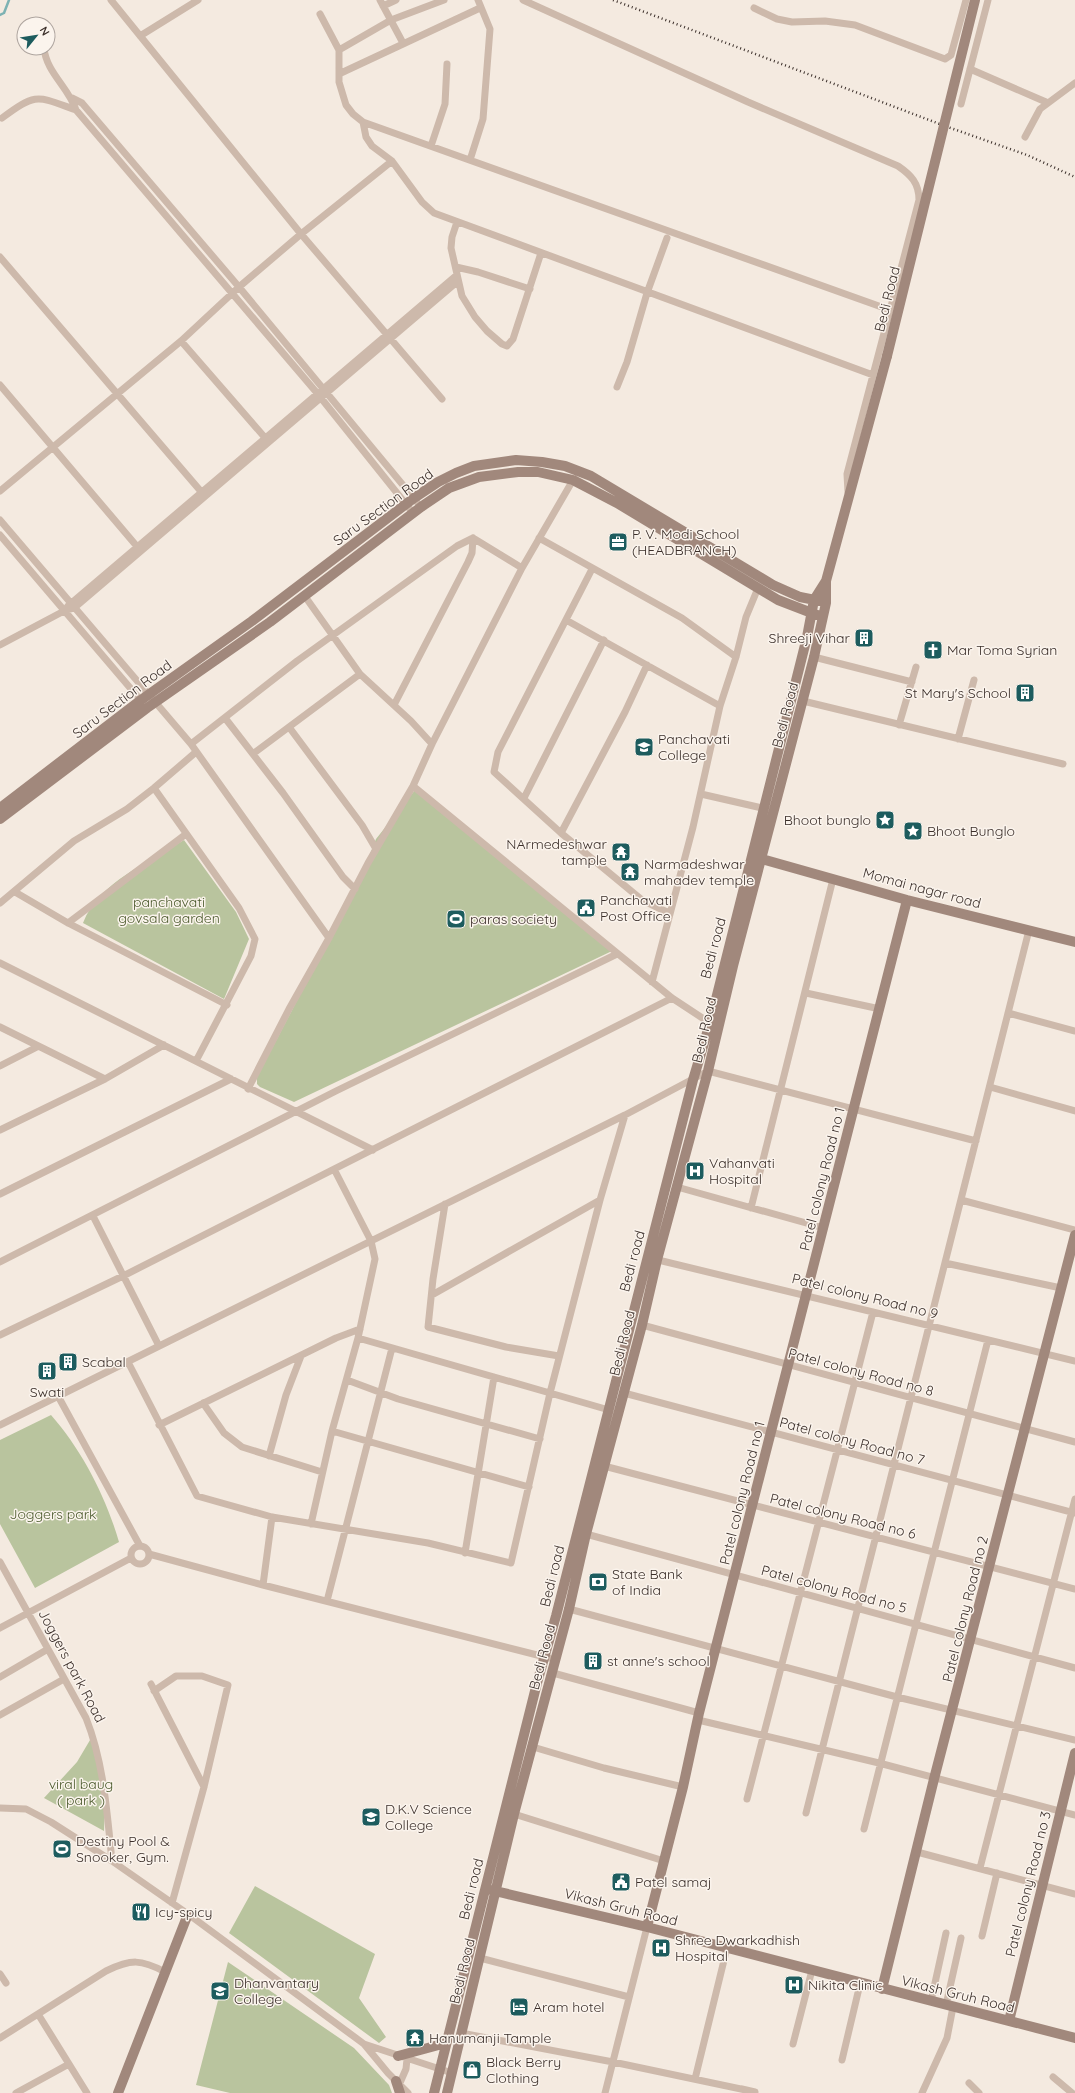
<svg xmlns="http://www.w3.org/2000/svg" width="1075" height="2093" viewBox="0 0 1075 2093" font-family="Quicksand,sans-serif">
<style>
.green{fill:#b9c49e}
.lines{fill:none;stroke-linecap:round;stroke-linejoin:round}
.stream{stroke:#7db2b3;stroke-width:2.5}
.street{stroke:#cdb9ab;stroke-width:7}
.secondary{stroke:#a1887c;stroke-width:10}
.rail{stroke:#3b2f2a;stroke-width:2.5;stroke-dasharray:1 3;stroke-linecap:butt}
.secondary-bridge{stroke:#a1887c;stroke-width:10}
.labels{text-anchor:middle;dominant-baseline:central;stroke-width:3;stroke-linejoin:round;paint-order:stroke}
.street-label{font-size:14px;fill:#3b2f2a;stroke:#fbf4ed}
.poi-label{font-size:14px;fill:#3b2f2a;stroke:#fbf4ed;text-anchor:start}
.park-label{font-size:14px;fill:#4b5a2d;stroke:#fbf4ed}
</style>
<rect width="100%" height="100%" fill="#f4eae0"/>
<!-- green -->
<path class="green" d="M415 790 612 951 294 1102 260 1087 257 1084V1077L358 884 376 839Z
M184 840 236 912 249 939 224 999 83 923C99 882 149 862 184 840Z
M51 1415C82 1450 106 1497 119 1542L35 1588 0 1524V1440Z
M93 1735 105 1799 104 1831 44 1798 77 1762Z
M255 1886 375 1954 359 1998 386 2037 379 2043 229 1933Z
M228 1962 354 2048 389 2085 392 2093H230L196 2085Z"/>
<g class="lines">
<!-- stream -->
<path class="stream" d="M0 15 4 13 9 0"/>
<!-- street -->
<path class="street" d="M111 0 301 234 442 399
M380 0 403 43
M523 0 748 102 898 166C911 175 919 183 919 200L847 474 848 492
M383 6 396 0
M754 8 777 19 792 22 825 21 855 25 945 59 951 55 966 0
M320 14 339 50V82L346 105 353 114 363 122 890 310
M44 24V23
M140 36 198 0
M44 48C46 72 69 88 76 110L317 393 413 513
M339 50 391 20 444 0
M970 69 1046 102
M341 73 480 8
M72 98 82 103 239 287 417 502
M961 104 988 0
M2 118C37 92 37 96 76 110
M363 122 366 137 372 146 392 161 422 202 434 213 873 375
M1025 137 1040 109 1075 83
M431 146 445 104 447 64
M470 160 483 119 490 29 478 0
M457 222 452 237 451 248 462 296 475 317 487 331 502 344 507 346 513 339 541 253
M0 257 204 495
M456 267 478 272 530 289
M181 341 267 440
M0 385 140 550
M617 387 627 362 647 293 667 238
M0 491 181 341 239 287 301 234 392 161
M0 520 191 744 329 938
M0 535 143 703
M473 538 522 568
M539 538 682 618 736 657
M592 569 498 752 494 772 561 833 642 900 669 913
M304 595 360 674 411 721 432 744
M68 606 457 275
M566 620 720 706
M0 645 64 611 74 608 458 281
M814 657 912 682
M803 701 1063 764
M394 705 468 562 472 553 473 538
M225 718 283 793 343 877 355 889
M899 725 916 667
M289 727 362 825 376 849
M958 739 974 680
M191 744 297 661 411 579 457 546 473 538
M254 753 360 674
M413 786 672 998 713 1025
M154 788 239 908 255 939 251 956 196 1061
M701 794 762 808
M524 798 604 640
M561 833 625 712 647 665
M15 892 68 923 227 1005
M0 903 74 841 127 809 154 788 196 752
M68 923 186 834
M0 963 373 1150
M652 982 693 827 720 706 736 657 746 617 758 588
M806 993 880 1009
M1008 1013 1075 1031
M0 1027 105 1079
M0 1066 37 1047
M990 1087 1075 1111
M248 1089 289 1009 329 938 368 863 413 786 432 744 522 568 573 480
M0 1130 105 1079 164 1045
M677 1187 824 1228
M0 1194 231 1079
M961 1200 1075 1230
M445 1204 433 1279 428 1327 506 1347 559 1356
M751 1208 833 879
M93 1216 159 1346
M654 1259 1075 1361
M0 1262 336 1091 617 954
M945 1263 1061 1288
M432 1295 600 1200
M642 1325 1075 1442
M0 1335 123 1276 672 998
M358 1338 550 1393 600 1200 625 1115
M128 1362 197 1496 272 1517 428 1543 511 1563 550 1393 609 1410
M347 1380 398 1399 540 1439
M624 1393 1075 1513
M58 1396 140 1546
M203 1403 224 1433 242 1447 322 1472
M0 1425 625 1115 708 1071 976 1141
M159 1425 336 1338 360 1329
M332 1431 529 1487
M269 1456 286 1395 301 1356
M604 1466 1075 1589
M311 1524 332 1431 358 1338 375 1259 371 1241 334 1169
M586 1534 1075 1668
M131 1555a9 9 0 1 1 18 0a9 9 0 1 1-18 0Z
M465 1553 494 1377
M149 1554 263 1585 549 1658
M0 1562 86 1718C104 1763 107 1813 112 1861
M263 1585 272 1517
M327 1601 392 1348
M569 1609 897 1697 1075 1740
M0 1628 131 1558
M553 1673 699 1713
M0 1677 48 1649
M151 1684 204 1787
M154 1691 176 1676H202L228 1685 204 1787 172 1903
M0 1715 64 1679
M698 1720 879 1763 1075 1815
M533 1747 604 1768 683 1787
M747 1799 873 1312
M0 1808 26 1809 51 1822 112 1861 188 1914 364 2044 388 2073 408 2093
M806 1813 1029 930
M514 1814 664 1861
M864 1829 988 1340
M917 1852 1075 1894
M980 1868 1075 1499
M982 1936 997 1873
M480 1958 629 1997
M0 1974 6 1983
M931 2001 946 1933
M946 2005 961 1938
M38 2014 87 2093
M461 2033 613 2062 755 2092 742 2089
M0 2038 106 1971C131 1959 141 1959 165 1972
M364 2044 452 2073
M793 2044 812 1970
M842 2060 860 1984
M1053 2077 1072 2093
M695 2079 727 1948
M969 2083 979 2093
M399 2085 406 2069 407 2059
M16 2093 69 2064
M605 2093 647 1927
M922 2093 947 2038 953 2007"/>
<!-- secondary -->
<path class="secondary" d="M0 808 141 700 252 621 414 498 438 482 456 473 474 466 516 460 542 462 565 466 591 476 773 585 800 597 820 601
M0 819 147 708 270 622 421 507 449 488 479 477 518 472H538L573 480 617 503 778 600 817 615
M762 859 907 900 1075 942
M491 1890 647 1927 1075 2038
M647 1927 683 1787 699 1713 907 900
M882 1989 934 1779 1075 1235
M1009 2021 1075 1753
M398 2056 446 2043
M396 2081 400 2093
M118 2093 188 1914
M434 2093 537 1683 556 1616 693 1080 710 1023 807 637 814 600 826 581 887 356
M447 2093 514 1814 569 1609 586 1534 642 1325 657 1260 708 1071 733 966 814 657 826 603V581"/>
<!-- rail -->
<path class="rail" d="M613 0 945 126 1027 155 1075 177"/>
<!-- secondary-bridge -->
<path class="secondary-bridge" d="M887 356 975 0"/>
</g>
<!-- icons -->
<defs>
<g id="office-square" transform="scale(1)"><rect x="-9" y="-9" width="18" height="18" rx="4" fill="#1d5c5e" stroke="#fbf4ed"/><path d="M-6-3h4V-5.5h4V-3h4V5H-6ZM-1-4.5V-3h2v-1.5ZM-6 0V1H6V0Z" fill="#fff"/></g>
<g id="building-square" transform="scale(1)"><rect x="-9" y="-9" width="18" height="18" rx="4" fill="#1d5c5e" stroke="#fbf4ed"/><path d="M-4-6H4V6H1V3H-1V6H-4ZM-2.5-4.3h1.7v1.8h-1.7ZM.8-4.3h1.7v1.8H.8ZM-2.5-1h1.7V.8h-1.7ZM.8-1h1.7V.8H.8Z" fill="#fff"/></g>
<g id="church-square" transform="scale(1)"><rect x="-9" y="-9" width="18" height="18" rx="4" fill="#1d5c5e" stroke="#fbf4ed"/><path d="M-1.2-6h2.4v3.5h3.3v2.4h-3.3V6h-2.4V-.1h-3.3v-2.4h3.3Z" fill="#fff"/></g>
<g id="university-square" transform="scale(1)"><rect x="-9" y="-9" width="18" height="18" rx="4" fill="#1d5c5e" stroke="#fbf4ed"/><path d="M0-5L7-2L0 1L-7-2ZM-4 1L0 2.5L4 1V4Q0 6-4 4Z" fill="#fff"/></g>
<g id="sight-square" transform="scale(1)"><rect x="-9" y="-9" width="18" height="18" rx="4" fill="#1d5c5e" stroke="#fbf4ed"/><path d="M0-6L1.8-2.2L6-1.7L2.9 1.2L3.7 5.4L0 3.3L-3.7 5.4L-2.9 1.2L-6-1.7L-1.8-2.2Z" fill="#fff"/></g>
<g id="temple-square" transform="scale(1)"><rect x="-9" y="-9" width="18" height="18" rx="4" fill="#1d5c5e" stroke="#fbf4ed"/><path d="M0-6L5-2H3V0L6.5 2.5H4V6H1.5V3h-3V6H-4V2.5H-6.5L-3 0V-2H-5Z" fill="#fff"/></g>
<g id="civic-square" transform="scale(1)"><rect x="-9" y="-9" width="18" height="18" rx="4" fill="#1d5c5e" stroke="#fbf4ed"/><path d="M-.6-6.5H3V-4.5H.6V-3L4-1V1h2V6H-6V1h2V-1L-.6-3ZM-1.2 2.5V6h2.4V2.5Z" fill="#fff"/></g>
<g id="stadium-square" transform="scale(1)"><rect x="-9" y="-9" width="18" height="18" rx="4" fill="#1d5c5e" stroke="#fbf4ed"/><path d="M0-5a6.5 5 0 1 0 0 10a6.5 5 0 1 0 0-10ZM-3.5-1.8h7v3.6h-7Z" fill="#fff"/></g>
<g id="hospital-square" transform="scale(1)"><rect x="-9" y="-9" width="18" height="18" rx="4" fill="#1d5c5e" stroke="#fbf4ed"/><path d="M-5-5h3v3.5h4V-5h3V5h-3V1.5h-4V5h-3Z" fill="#fff"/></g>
<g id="bank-square" transform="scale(1)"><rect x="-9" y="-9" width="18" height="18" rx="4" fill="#1d5c5e" stroke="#fbf4ed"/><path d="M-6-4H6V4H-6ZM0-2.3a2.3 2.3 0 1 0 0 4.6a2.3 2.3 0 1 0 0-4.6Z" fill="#fff"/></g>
<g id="restaurant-square" transform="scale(1)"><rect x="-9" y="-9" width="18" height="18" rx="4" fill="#1d5c5e" stroke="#fbf4ed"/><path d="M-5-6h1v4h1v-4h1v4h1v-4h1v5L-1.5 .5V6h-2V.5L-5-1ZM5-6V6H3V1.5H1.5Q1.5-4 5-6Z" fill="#fff"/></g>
<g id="hotel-square" transform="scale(1)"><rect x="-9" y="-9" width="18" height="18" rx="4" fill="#1d5c5e" stroke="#fbf4ed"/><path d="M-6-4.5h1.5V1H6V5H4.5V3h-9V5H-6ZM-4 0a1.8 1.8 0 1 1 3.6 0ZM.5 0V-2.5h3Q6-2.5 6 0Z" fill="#fff"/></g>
<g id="shop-square" transform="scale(1)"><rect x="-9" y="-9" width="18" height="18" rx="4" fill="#1d5c5e" stroke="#fbf4ed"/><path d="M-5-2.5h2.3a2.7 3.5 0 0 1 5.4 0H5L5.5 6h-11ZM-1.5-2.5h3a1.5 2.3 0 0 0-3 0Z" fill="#fff"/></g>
</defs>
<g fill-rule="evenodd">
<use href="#office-square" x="618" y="542"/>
<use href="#building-square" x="864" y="638"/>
<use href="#church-square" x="933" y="650"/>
<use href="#building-square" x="1025" y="693"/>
<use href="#university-square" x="644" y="747"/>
<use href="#sight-square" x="885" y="820"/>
<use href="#sight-square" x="913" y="831"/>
<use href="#temple-square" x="621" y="852"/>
<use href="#temple-square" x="630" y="872"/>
<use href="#civic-square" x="586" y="908"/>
<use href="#stadium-square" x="456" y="919"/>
<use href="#hospital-square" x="695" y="1171"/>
<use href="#building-square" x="68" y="1362"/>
<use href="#building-square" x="47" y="1371"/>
<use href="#bank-square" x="598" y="1582"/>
<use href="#building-square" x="593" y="1661"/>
<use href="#university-square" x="371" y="1817"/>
<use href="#stadium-square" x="62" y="1849"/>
<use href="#civic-square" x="621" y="1882"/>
<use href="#restaurant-square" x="141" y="1912"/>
<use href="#hospital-square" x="661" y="1948"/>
<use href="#hospital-square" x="794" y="1985"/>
<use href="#university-square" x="220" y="1991"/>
<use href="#hotel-square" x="519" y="2007"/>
<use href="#temple-square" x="415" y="2038"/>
<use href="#shop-square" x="472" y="2070"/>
</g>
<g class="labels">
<!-- street labels -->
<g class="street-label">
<text transform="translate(887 299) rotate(-76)">Bedi Road</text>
<text transform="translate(383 507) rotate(-36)">Saru Section Road</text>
<text transform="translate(122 699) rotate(-37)">Saru Section Road</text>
<text transform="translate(785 715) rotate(-75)">Bedi Road</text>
<text transform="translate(922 888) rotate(15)">Momai nagar road</text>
<text transform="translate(713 948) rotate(-75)">Bedi road</text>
<text transform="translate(704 1030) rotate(-77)">Bedi Road</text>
<text transform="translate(822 1179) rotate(-76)">Patel colony Road no 1</text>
<text transform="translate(632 1261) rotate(-75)">Bedi road</text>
<text transform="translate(865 1296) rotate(14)">Patel colony Road no 9</text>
<text transform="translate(622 1343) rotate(-76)">Bedi Road</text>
<text transform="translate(861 1372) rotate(15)">Patel colony Road no 8</text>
<text transform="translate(852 1441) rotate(15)">Patel colony Road no 7</text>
<text transform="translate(742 1493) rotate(-76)">Patel colony Road no 1</text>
<text transform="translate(843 1516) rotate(14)">Patel colony Road no 6</text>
<text transform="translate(552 1576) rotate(-76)">Bedi road</text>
<text transform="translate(834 1589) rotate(15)">Patel colony Road no 5</text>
<text transform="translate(965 1609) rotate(-76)">Patel colony Road no 2</text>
<text transform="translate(542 1657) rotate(-75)">Bedi Road</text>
<text transform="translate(72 1666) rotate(62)">Joggers park Road</text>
<text transform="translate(1028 1884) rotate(-76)">Patel colony Road no 3</text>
<text transform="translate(471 1889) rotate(-76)">Bedi road</text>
<text transform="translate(621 1907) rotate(14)">Vikash Gruh Road</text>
<text transform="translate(462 1971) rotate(-76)">Bedi Road</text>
<text transform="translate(958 1994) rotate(14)">Vikash Gruh Road</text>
</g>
<!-- poi labels -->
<g class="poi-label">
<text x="632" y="534">P. V. Modi School<tspan x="632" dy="16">(HEADBRANCH)</tspan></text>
<text x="850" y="638" text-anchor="end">Shreeji Vihar</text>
<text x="947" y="650">Mar Toma Syrian</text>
<text x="1011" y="693" text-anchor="end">St Mary's School</text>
<text x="658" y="739">Panchavati<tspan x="658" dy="16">College</tspan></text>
<text x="871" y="820" text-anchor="end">Bhoot bunglo</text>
<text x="927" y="831">Bhoot Bunglo</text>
<text x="607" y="844" text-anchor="end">NArmedeshwar<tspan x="607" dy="16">tample</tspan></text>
<text x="644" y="864">Narmadeshwar<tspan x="644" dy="16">mahadev temple</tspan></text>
<text x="600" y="900">Panchavati<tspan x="600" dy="16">Post Office</tspan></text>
<text x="470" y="919">paras society</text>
<text x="709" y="1163">Vahanvati<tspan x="709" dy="16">Hospital</tspan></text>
<text x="82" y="1362">Scabal</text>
<text x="47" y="1392" text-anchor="middle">Swati</text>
<text x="612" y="1574">State Bank<tspan x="612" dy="16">of India</tspan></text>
<text x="607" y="1661">st anne's school</text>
<text x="385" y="1809">D.K.V Science<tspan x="385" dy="16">College</tspan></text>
<text x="76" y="1841">Destiny Pool &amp;<tspan x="76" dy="16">Snooker, Gym.</tspan></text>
<text x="635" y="1882">Patel samaj</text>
<text x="155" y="1912">Icy-spicy</text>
<text x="675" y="1940">Shree Dwarkadhish<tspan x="675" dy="16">Hospital</tspan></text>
<text x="234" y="1983">Dhanvantary<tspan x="234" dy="16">College</tspan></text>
<text x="808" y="1985">Nikita Clinic</text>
<text x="533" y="2007">Aram hotel</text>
<text x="429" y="2038">Hanumanji Tample</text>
<text x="486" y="2062">Black Berry<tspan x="486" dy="16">Clothing</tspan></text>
</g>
<!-- park labels -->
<g class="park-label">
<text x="169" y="902">panchavati<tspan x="169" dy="16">govsala garden</tspan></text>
<text x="53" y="1514">Joggers park</text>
<text x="81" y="1784">viral baug<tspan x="81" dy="16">( park )</tspan></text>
</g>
</g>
<!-- north arrow -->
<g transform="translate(36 36) rotate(60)"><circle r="19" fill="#fbf4ed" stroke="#aea59f"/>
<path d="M0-3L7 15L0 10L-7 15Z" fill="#1d5c5e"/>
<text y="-6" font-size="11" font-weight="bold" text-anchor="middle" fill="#3b2f2a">N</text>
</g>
</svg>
